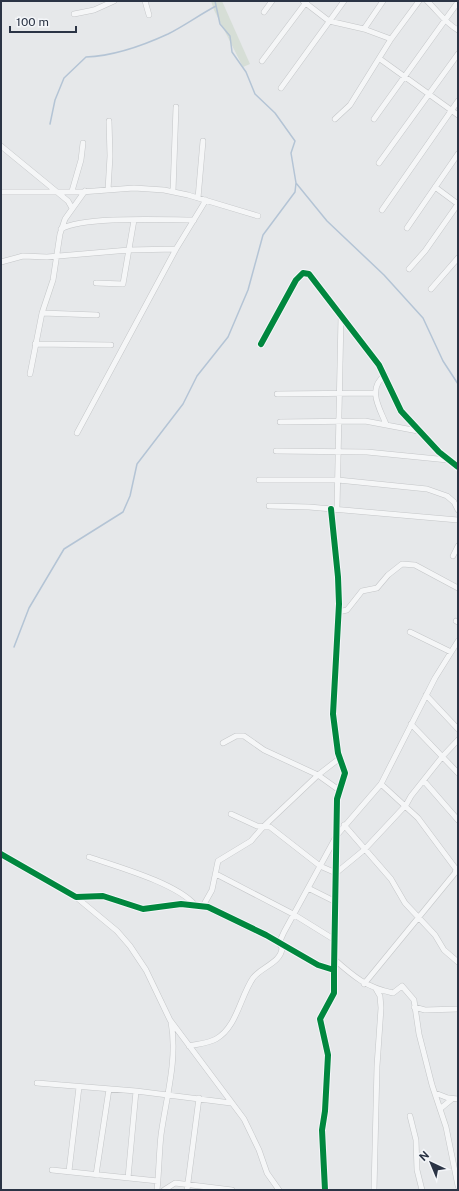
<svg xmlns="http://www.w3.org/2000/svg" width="459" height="1191" viewBox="0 0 459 1191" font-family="'Public Sans',sans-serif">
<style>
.green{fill:#d6ded6}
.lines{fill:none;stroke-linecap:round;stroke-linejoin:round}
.stream{stroke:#b4c4d5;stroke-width:1.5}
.minor-casing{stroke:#c4c6c8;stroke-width:6}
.minor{stroke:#f5f6f7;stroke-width:5}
.cycleway-casing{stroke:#f4f6f9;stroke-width:8}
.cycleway{stroke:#00873e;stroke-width:6}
</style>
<rect width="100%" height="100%" fill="#e6e8ea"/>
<!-- green -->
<path class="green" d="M211 1H222L250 64 243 67 214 10Z"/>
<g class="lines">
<!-- stream -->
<path class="stream" d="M50 124 55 100 64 78 86 57C114 56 142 46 168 34 184 26 199 15 216 6
M296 183 327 221 384 275 423 318 443 361 458 384
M14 647 29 608 64 549 123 512 130 496 137 464 183 404 197 376 228 337 248 290 263 235 295 192 296 183 291 153 295 141 275 113 255 94 246 72 232 52 230 36 220 24 215 1"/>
<!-- minor casing -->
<g class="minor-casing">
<path id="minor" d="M145 1 149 15
M303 1 329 21 364 29 391 39 419 1
M427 1C438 11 445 23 458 30
M264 12 272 1
M74 14 94 10 114 1
M364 29 383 1
M380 59 458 115
M262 61 307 1
M281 88 344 1
M335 119 350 105 391 39
M374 119 458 2
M1 146 68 201 72 208
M379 163 458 54
M435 187 458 204
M108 190 110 156 109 121
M72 191 81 160 83 143
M173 191 176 107
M1 192H81L134 188 164 190 188 195 258 216
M198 198 203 141
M382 210 458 101
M407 228 458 154
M61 229C84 216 165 220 194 220
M1 262 23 256 47 257 129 250 176 249
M409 269 425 251 458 204
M96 283 123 284 134 220
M431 289 458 258
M42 313 97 315
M35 344 111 345
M261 344 296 280 303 273 309 274 379 365 401 411 439 452 458 467
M30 374 42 313 53 280 60 234 65 219 85 191
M385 375C367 389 379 407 386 424
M277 394 374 393
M280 422 365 421 418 431
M77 433 176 249 206 200
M276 451 367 452 448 460
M259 480H338L427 489 447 496 454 502 458 510
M269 506 309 507 458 520
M337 509 341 317
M453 556 458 546
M338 612 347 610 362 591 377 588 388 575 402 564 415 565 458 588
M456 621 458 622
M410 632 451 652
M426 695 458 729
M411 724 458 773
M223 743 236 736H244L264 750 318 775 339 790
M424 781 458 820
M231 814 257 826 270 827 320 866 336 873 364 850 406 805 411 796 442 757 458 740
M344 825 391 879 405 903 435 935 444 950 458 962
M1 854 76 897 103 896 143 909 181 904 208 907 266 935 318 965 334 970
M89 857C118 867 176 883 195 905
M216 874 293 914 335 940
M308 888 336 902
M76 897 117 931 130 946 146 970 170 1020 244 1119 259 1150 267 1173 279 1190
M203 906 212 890 218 861 251 841 263 827 318 775 340 758
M334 959C354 977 366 987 393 993L402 986 414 1000 419 1034 432 1085 446 1127 458 1186
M364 984 455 873 456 869 418 818 381 784
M414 1007 425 1010 458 1009
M189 1046C198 1044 209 1043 216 1039 237 1027 240 997 253 978 261 967 281 963 282 948L279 943 284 932 337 835 381 784 435 678 458 641
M37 1083 136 1091 231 1103
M435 1093 448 1098 458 1099
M440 1109 452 1099
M410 1116 416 1140 417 1170 422 1190
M52 1170 158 1181
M69 1171 79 1087
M96 1175 109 1089
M128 1178 136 1091
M157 1190C159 1172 159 1153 161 1135 166 1098 178 1059 171 1022
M164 1190 175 1183 232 1190
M187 1190 199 1098
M325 1190 322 1130 325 1111 328 1055 320 1019 334 993V970L337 799 345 773 338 753 333 714 339 604 338 577 331 509
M374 1190 377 1066 381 1008 380 996 376 989"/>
</g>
<!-- minor -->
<use href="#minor" class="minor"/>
<!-- cycleway casing -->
<g class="cycleway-casing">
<path id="cycleway" d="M261 344 296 280 303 273 309 274 379 365 401 411 439 452 458 467
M1 854 76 897 103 896 143 909 181 904 208 907 266 935 318 965 334 970
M325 1190 322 1130 325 1111 328 1055 320 1019 334 993V970L337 799 345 773 338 753 333 714 339 604 338 577 331 509"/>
</g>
<!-- cycleway -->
<use href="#cycleway" class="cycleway"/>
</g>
<!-- border -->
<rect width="459" height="1191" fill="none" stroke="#2b3445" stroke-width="4"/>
<!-- north arrow -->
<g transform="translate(431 1163) rotate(316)" stroke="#f4f6f9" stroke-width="3" paint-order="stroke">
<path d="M0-3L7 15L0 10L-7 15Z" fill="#2b3445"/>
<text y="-6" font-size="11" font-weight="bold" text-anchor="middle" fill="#2b3445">N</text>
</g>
<!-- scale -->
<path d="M10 26v6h66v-6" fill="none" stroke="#2b3445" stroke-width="2"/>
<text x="16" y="26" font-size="12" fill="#2b3445" stroke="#f4f6f9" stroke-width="3" paint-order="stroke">100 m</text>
</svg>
